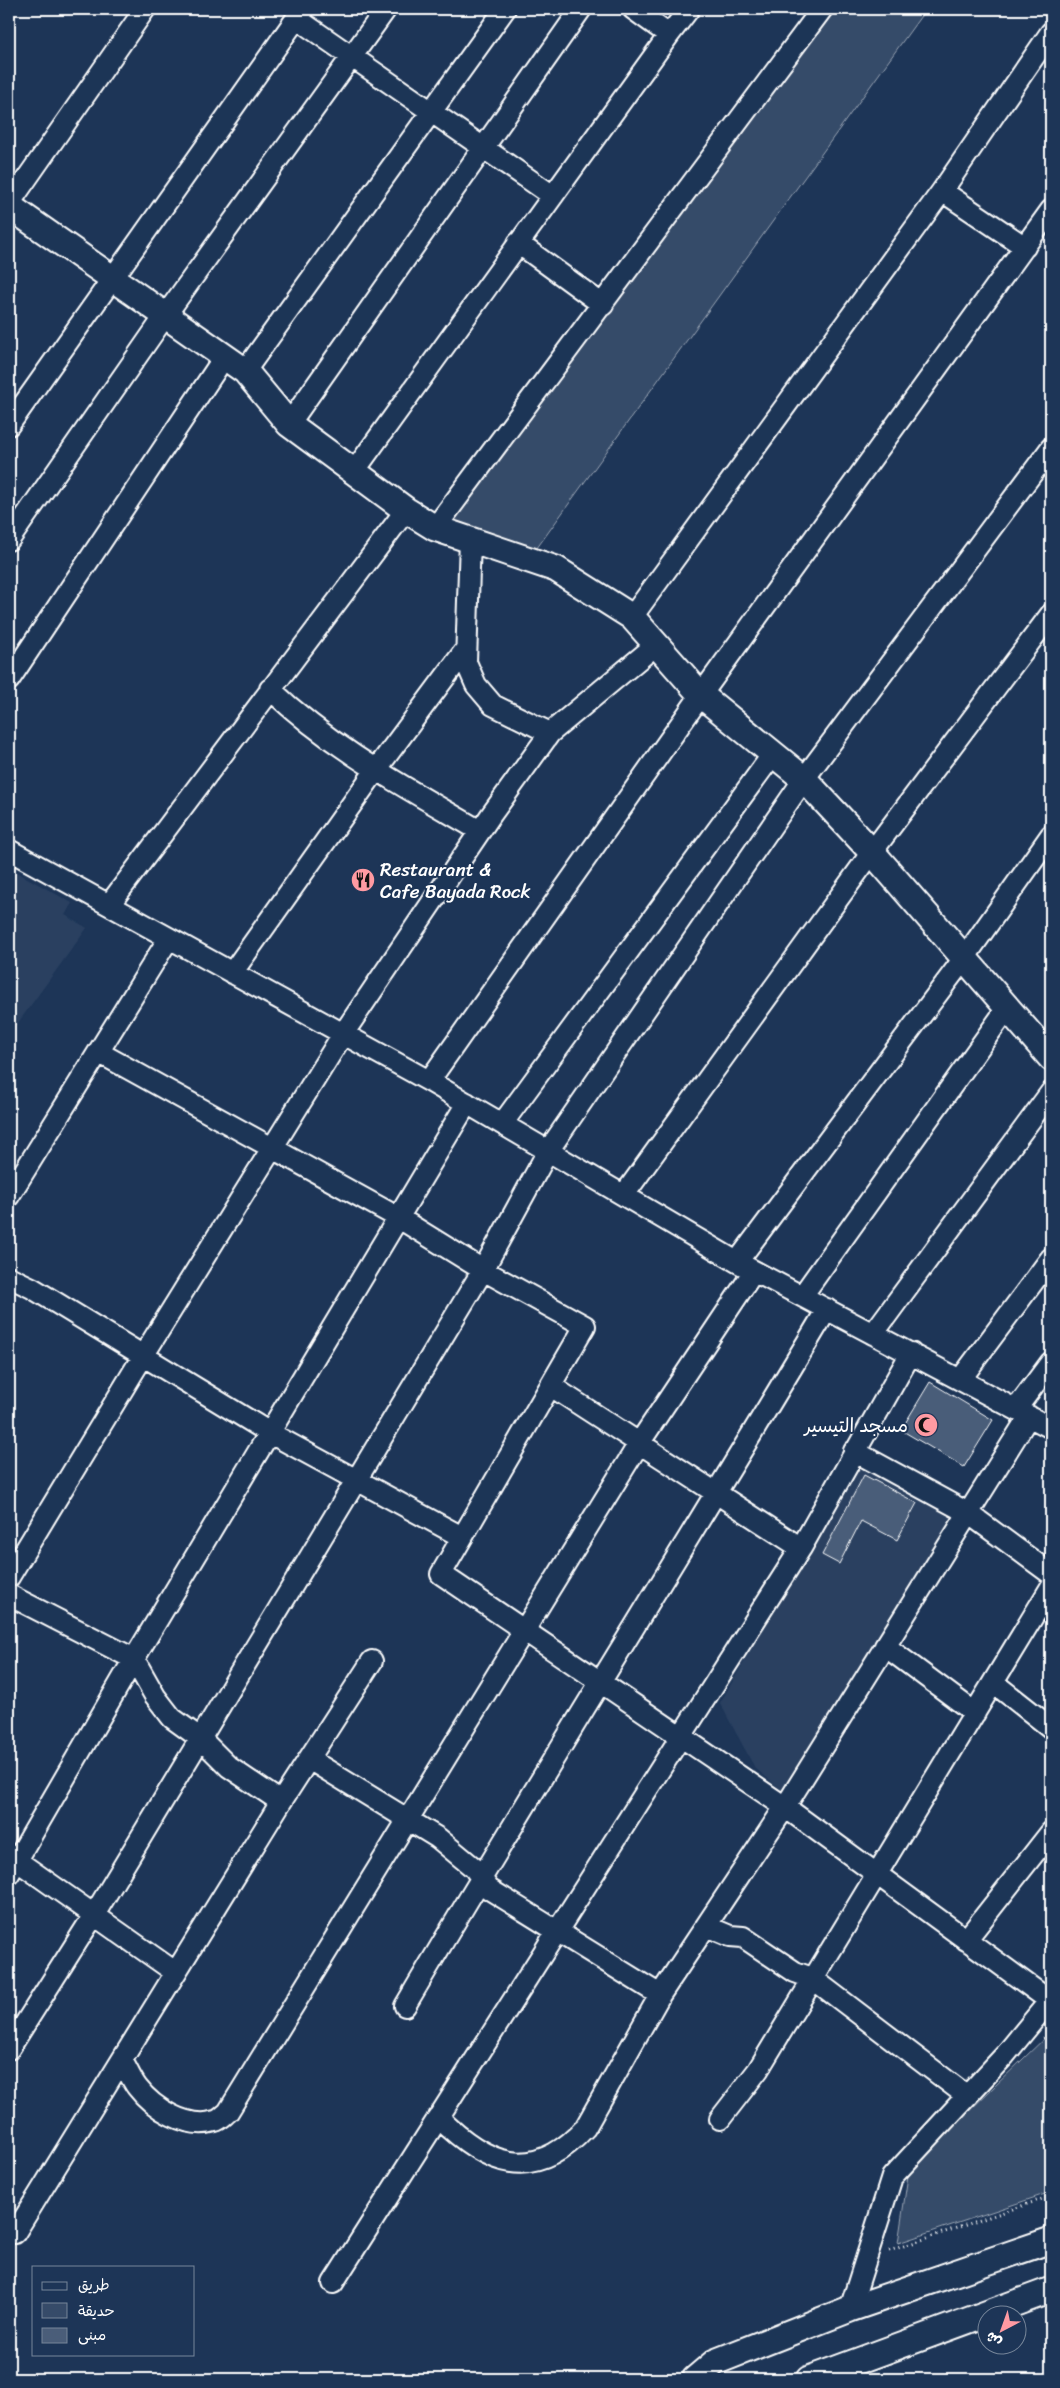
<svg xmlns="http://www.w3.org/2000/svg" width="1060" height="2388" viewBox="0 0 1060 2388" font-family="Sriracha,'Playpen Sans Arabic',sans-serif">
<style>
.built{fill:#2a4161}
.green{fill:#364b69;stroke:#9aa5b4}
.building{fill:#4a5d79;stroke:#fff}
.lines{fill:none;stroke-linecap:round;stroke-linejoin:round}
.minor-casing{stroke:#fff;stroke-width:24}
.major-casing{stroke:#fff;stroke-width:29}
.path{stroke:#fff;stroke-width:3;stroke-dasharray:1 4;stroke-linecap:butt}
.minor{stroke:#1d3557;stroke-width:20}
.major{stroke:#1d3557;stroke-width:25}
.labels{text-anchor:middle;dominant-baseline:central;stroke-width:4;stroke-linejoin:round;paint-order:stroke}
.poi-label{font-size:19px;fill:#fff;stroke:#1d3557;text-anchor:start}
</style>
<rect width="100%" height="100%" fill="#1d3557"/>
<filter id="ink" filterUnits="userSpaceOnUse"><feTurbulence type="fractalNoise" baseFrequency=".02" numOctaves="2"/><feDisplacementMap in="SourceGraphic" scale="10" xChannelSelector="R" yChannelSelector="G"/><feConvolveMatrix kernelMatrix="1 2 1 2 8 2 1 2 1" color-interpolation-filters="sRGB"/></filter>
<g filter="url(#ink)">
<!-- built -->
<path class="built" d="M9 868 72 903 65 915 87 928 9 1035Z
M862 1460 952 1512 954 1518 783 1791 755 1768 720 1703Z"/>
<!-- green -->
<path class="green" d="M822 9H926L529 559 436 528Z
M1051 2032V2192L898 2243 909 2169Z"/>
<!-- building -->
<path class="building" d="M930 1382 993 1420 964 1467 901 1430Z
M864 1475 917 1503 897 1540 861 1521 839 1564 822 1555Z"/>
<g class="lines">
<!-- minor casing -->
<g class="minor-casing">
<path id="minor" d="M633 9 669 35 689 9
M296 18 553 196
M942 191 1025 247
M9 204 145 9
M518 243 603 305
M245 371 505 9
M289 424 581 9
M9 425 303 9
M353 473 669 35
M435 528 822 9
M470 539 466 662 476 685 493 705 550 733
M9 540 165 316 386 9
M632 617 942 191 1051 32
M9 680 225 356
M270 689C334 750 405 787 480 831
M9 850 429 1081 737 1262 1051 1428
M109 905 406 510
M232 973 376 770 466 649
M100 1053 399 1218 483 1270 585 1326 441 1574 785 1807 1050 2001
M429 1081 701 695 1051 210
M502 1124 773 754
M624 1195 872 852 1051 614
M9 1196 169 938
M737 1262 965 957 1051 835
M9 1277 32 1288 270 1433 462 1537
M802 1296 1008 1007
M873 1334 1051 1092
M960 1380 1051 1258
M551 1386 801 1548
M1016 1409 1051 1362
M854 1451 968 1513 1051 1574
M9 1577 143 1356 343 1034 491 815 550 733 657 644
M9 1595 134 1659 155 1696 172 1718 201 1739 229 1767 281 1802
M885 1646 975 1713
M994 1683 1051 1728
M309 1759 438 1838 474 1868 489 1889 660 1995
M9 1855 175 1972
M9 1874 134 1659 467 1103
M706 1926 730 1936 743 1937 795 1972 812 1978 967 2096
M966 1940 1051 1832
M405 2006C543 1772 688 1542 827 1309
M9 2049 94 1915 483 1270 548 1151 804 779 1051 448
M122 2060C127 2069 131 2079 137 2087 153 2108 187 2130 215 2121 220 2120 224 2115 228 2112L640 1442 754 1271
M438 2117C486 2165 533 2185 585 2128L660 1995 785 1807 1029 1416
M720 2119 758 2070 1051 1587
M9 2229 15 2233 281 1802 372 1661
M333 2283 801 1548 911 1353
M850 2309 892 2177 1005 2055 1051 1999"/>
</g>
<!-- major casing -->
<g class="major-casing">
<path id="major" d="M9 206 245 371 289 424 406 510 435 528 556 569 632 617 701 695 804 779 872 852 1051 1058
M695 2379 715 2362 850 2309 1051 2240
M809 2379 1051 2290"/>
</g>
<!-- path -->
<path class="path" d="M1042 2038 1051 2036
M1045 2038 1051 2056
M889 2251 1051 2196"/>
<!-- minor -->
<use href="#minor" class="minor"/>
<!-- major -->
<use href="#major" class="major"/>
</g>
</g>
<!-- icons -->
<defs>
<g id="restaurant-disc" transform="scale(1.25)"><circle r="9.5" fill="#ff9aa2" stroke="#1d3557"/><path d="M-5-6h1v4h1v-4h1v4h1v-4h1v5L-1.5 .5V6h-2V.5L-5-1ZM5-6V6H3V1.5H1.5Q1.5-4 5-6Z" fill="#111"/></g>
<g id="mosque-disc" transform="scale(1.25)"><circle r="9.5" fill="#ff9aa2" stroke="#1d3557"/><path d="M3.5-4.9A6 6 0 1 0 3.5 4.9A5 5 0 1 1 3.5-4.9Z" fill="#111"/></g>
</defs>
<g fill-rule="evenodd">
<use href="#restaurant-disc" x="363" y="880"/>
<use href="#mosque-disc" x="926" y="1425"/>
</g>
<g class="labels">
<!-- poi labels -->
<g class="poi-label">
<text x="380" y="869">Restaurant &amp;<tspan x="380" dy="22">Cafe Bayada Rock</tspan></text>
<text x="908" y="1425" text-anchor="end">مسجد التيسير</text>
</g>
</g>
<!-- margin -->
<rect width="1060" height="2388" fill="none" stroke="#1d3557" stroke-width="30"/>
<rect x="15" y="15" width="1030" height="2358" fill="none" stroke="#fff" stroke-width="2" filter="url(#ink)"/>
<!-- legend -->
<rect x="32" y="2266" width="162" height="90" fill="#1d3557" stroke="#77869a"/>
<rect x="42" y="2282" width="25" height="8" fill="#1d3557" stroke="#77869a"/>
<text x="78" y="2290" font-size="15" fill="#ffffff">طريق</text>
<rect x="42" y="2303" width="25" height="15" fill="#364b69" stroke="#77869a"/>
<text x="78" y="2316" font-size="15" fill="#ffffff">حديقة</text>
<rect x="42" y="2328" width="25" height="15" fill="#4a5d79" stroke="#77869a"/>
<text x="78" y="2340" font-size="15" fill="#ffffff">مبنى</text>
<!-- north arrow -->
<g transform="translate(1002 2330) rotate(221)"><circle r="24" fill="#1d3557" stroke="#77869a"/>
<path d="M0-4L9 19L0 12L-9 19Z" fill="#ff9aa2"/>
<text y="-8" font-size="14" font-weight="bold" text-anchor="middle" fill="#ffffff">ش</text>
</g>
</svg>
